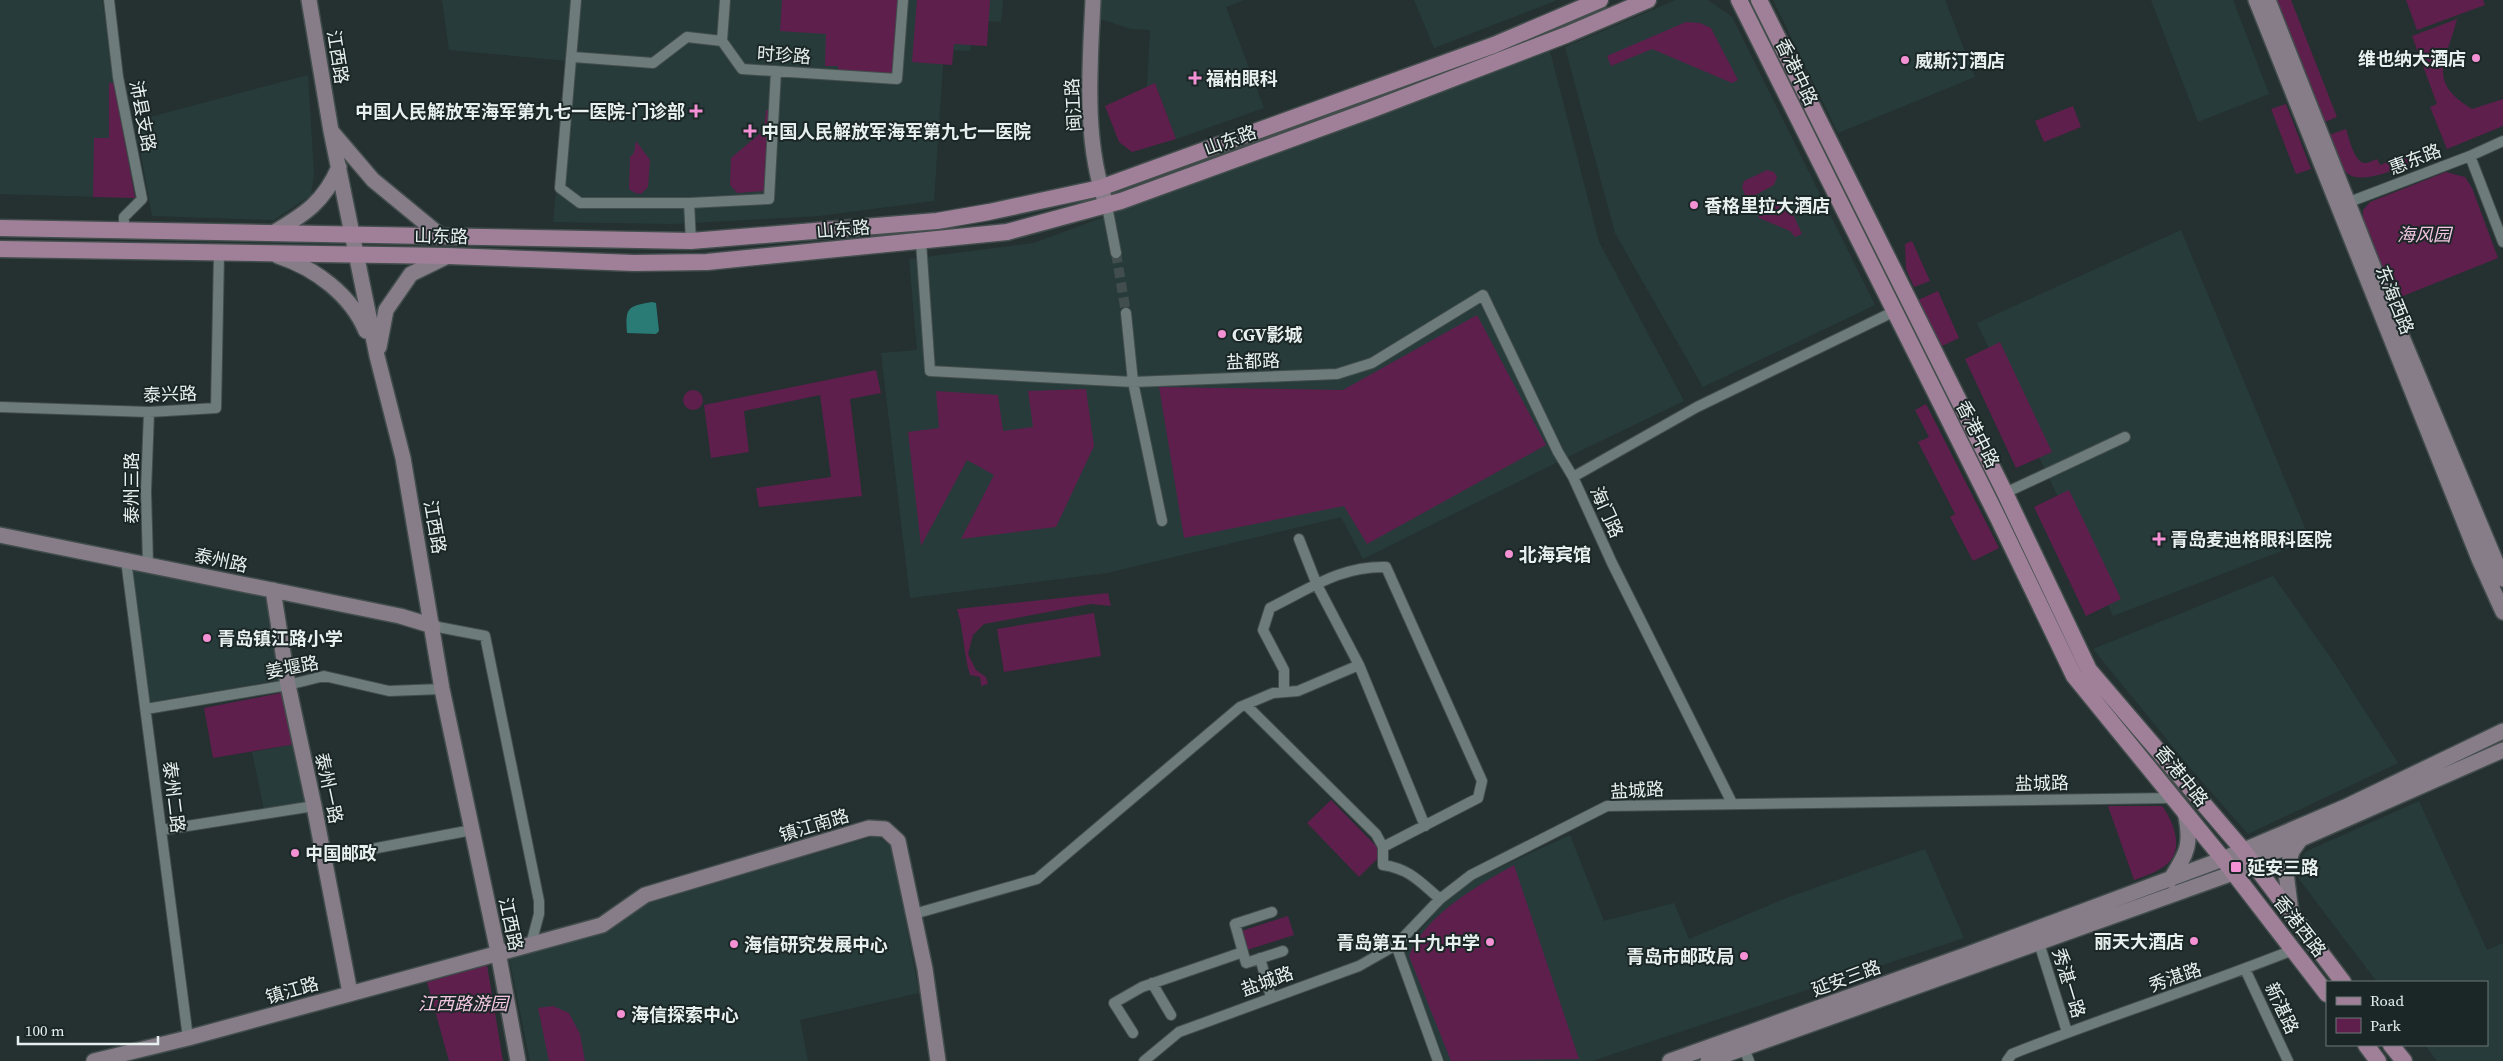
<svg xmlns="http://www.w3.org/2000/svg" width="2503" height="1061" viewBox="0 0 2503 1061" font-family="'Source Serif 4','Noto Sans SC',serif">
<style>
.built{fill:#273c3a}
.green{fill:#5e1f4d}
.water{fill:#2a7a76}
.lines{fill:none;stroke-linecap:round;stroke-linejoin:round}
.street-tunnel{stroke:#414e4d;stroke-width:10;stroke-dasharray:10 5;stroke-linecap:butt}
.street-casing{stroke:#424d4c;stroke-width:12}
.secondary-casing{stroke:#424d4c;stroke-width:18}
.primary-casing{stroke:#424d4c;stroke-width:19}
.street{stroke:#6d7b7a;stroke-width:10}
.secondary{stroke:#867d89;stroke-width:15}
.primary{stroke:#9f8098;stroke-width:16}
.poi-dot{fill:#f491d4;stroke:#1b2726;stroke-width:2}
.labels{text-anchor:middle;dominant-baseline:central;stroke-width:4;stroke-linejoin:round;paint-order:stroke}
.street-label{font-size:18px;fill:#e8f0ef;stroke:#1b2726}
.poi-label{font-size:18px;font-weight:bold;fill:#e8f0ef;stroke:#1b2726;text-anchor:start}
.park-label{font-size:18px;font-style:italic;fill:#f2c6e2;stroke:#1b2726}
</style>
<rect width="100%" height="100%" fill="#243130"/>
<!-- built -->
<path class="built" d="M0 0H102L135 198 0 194Z
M442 0H1003L1001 22 973 20 970 51 944 50 934 201 819 216 673 224 553 222 569 61 449 50Z
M1101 0H1245L1226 7 1264 108 1176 139 1155 83 1147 87 1150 30 1131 29 1100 19Z
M1414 0H1555V1L1434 48Z
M1676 0H1708L1732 17 1875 305 1703 387 1615 233 1565 47Z
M1773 0H1945L1975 77 1838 133Z
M2151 0H2233L2269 94 2198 122Z
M1550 51 1599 242 1684 401 1580 451 1363 559 1341 517 1107 573 910 598 881 353 917 350 909 259 1034 243Z
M308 75 314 173 311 195 274 220 152 216 135 121Z
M2181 230 2310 540 2113 616 1977 323Z
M131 566 267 596 280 680 150 702Z
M2273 576 2333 661 2398 763 2248 834 2191 769 2093 649Z
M296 744 309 802 264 810 252 752Z
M2419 801 2487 950 2503 943V1061H2437L2425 1045H2487V982H2377L2299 879 2298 864 2305 852Z
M1570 835 1604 921 1674 903 1689 939 1789 897 1925 849 1964 938 1592 1061H1445L1403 950 1442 905 1473 880Z
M876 836 891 846 919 993 800 1020 808 1061H530L509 957 608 932 648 903Z"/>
<!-- green -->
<path class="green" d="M782 0H899L894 74 838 71V66H825L826 34 780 31Z
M917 0H990L987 46 954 44 952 65 912 62Z
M2277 0H2291L2337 117 2325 122Z
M2406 0H2483L2485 5 2417 30Z
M2457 19C2447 60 2425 81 2472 109L2503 99V126L2447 149 2430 107 2437 104 2412 36Z
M1686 22 1700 23 1711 28 1738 80 1732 83 1652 49 1611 66 1607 56Z
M109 83H114L135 198 93 197 94 138H109Z
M1155 83 1176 139 1132 152 1119 142 1105 106Z
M2286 104 2311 169 2296 174 2271 109Z
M2073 106 2081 127 2044 142 2035 121Z
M766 110H772L766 188 763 191 737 193 730 185 731 158 764 130Z
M2346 129C2349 137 2354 163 2365 163 2369 163 2374 160 2377 159L2380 165 2429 145 2433 153C2413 161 2366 187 2348 174 2338 166 2334 147 2329 135Z
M636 141 650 160 648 187 641 194 635 193 629 189 630 157 634 153Z
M1767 170 1774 172 1777 177 1774 185 1752 197 1745 195 1742 187 1744 181Z
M2446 172 2465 177 2472 188 2498 258 2393 300 2363 222V210L2370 202Z
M1786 199 1802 234 1795 237 1790 231 1759 218 1757 214Z
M1912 241 1930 281 1914 287 1906 269 1905 244Z
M1938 291 1959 338 1940 347 1918 300Z
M1477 315 1546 445 1367 544 1344 506 1184 538 1159 387 1343 390Z
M2000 342 2052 452 2016 468 1965 359Z
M876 370 881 393 850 399 862 496 759 507 756 488 831 477 820 395 744 411 749 452 711 458 704 405Z
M1086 389 1094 446 1056 527 961 539 994 475 967 460 921 546 908 432 939 428 936 391 998 395 1003 431 1033 427 1028 391Z
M683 400a10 10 0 1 1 20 0a10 10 0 1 1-20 0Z
M1926 404 1999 548 1973 561 1950 517 1955 514 1918 442 1929 437 1915 410Z
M2069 490 2121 599 2086 616 2034 507Z
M1108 593 1111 606 1091 604 984 624 973 635 968 654 976 670 986 677 988 684 981 686 980 677 970 675C963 653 964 630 957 609Z
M1094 613 1101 656 1004 672 997 629Z
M286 692 296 744 213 758 204 708Z
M1331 800 1379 849 1378 858 1359 877 1307 823Z
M2108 806H2162C2176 825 2186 855 2160 869 2152 874 2142 877 2134 880Z
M1514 865 1579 1059 1451 1061 1409 956C1425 915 1477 886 1514 865Z
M1288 916 1294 935 1247 950 1241 931Z
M487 965 503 1061H449L427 982Z
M553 1006 569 1013 580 1034 585 1061H549L538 1008Z"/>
<!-- water -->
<path class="water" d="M652 302 656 303 659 331 656 334 627 333C625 308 627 306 652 302Z"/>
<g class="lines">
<!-- street-tunnel -->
<path class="street-tunnel" d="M1116 253 1126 313"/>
<!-- street casing -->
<g class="street-casing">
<path id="street" d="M109 0 118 77 142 199 124 217V231
M576 0 560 188 580 203H689L769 199 776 71
M722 41 725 0
M573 57 653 63 687 37 722 41 742 69 897 79 903 0
M2470 156 2503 242
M689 203 691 241
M2344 204 2470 156 2503 141
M1107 206 1116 253
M921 242 930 371 1133 382 1337 374 1372 363 1483 295 1558 452 1573 477
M1126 313 1133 382 1162 521
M0 407 149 412 216 408 219 253
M2005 493 2125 437
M1299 539 1317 585 1359 665 1425 826
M126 560 188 1038
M148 564 146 491 149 412
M433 626 485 636 539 901V914L531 944
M1284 692V670L1263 630 1270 608C1311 588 1340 566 1386 567L1482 781 1478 798 1383 847
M1246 705 1376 834 1383 847V865C1410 869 1420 882 1440 899
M146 709 288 685 324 676 389 691 442 689
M1732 803 1612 563 1573 477 1697 407 1893 312
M162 830 314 806
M324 858 472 830
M1272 912 1235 924 1246 963 1283 951
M914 914 1037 879 1240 707 1273 693 1298 691 1359 665
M2039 943 2067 1032
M1396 945 1438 1061
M1260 958 1271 997
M2245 969 2288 1061
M1152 983 1171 1015
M1133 1033 1114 1003 1142 987 1243 952
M1742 1044 1749 1061
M1144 1061 1179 1032 1359 966 1396 945 1440 899 1471 875 1607 806 2173 798
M2007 1061 2012 1054C2105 1017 2200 987 2293 950"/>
</g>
<!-- secondary casing -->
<g class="secondary-casing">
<path id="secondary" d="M309 0 331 131 377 356 403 458 442 689 498 952 518 1061
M1093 0C1090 66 1083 143 1107 206
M2256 0 2479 559 2503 612
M2268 0 2382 289 2503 579
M332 132 373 180 441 236
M273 233C305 214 324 202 339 167
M278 256C315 268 351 295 366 331
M379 347 386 310 411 274 448 256
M0 535 400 616 433 626
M273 590 288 685 314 806 350 993
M2170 880C2188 852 2192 844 2185 812
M2291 912 2286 873 2292 851 2300 840
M94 1061 188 1038 602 925 645 895 869 828 885 829 898 841 925 969 938 1061
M1670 1061 1963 956 2223 859 2345 807 2503 731
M1708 1061 2233 873 2301 839 2503 750"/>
</g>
<!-- primary casing -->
<g class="primary-casing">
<path id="primary" d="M1739 0 1998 518 2074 676 2223 859 2327 994
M1759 0 2005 493 2089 670 2243 850 2343 982
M0 228 691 241 937 221 989 212 1100 188 1494 45 1600 0
M0 249 448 256 634 263 707 262 1007 232 1121 201 1368 111 1566 35 1648 0
M2366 1045 2378 1061
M2391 1045 2404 1061"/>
</g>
<!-- street -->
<use href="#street" class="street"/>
<!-- secondary -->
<use href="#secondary" class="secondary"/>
<!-- primary -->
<use href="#primary" class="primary"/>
</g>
<!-- markers -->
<g class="poi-dot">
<circle cx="2476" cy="58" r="5"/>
<circle cx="1905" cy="60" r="5"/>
<path d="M1192.5 70.5h5v5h5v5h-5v5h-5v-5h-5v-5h5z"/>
<path d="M693.5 103.5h5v5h5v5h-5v5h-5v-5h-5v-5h5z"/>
<path d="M747.5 123.5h5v5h5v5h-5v5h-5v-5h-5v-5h5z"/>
<circle cx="1694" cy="205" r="5"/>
<circle cx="1222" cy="334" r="5"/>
<path d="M2156.5 531.5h5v5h5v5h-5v5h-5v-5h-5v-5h5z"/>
<circle cx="1509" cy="554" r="5"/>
<circle cx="207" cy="638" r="5"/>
<circle cx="295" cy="853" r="5"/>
<rect x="2230" y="861" width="12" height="12" rx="2.5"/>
<circle cx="2194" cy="941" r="5"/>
<circle cx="1490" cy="942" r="5"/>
<circle cx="734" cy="944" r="5"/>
<circle cx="1744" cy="956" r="5"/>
<circle cx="621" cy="1014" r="5"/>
</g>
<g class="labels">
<!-- street labels -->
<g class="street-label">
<text transform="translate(784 55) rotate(4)">时珍路</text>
<text transform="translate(338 57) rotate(81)">江西路</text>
<text transform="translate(1797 72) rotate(64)">香港中路</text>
<text transform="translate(1073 105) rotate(-93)">闽江路</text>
<text transform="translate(143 116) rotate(79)">沛县支路</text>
<text transform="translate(1230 140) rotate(-20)">山东路</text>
<text transform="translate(2415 159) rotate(-21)">惠东路</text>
<text transform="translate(843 229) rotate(-5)">山东路</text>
<text transform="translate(441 236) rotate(1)">山东路</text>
<text transform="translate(2395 300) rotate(68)">东海西路</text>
<text transform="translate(1253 361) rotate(-2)">盐都路</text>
<text transform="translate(170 394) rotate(-2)">泰兴路</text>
<text transform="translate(1978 434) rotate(63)">香港中路</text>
<text transform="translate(131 488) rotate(-90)">泰州三路</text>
<text transform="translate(1607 512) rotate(66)">海门路</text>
<text transform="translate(435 527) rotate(80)">江西路</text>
<text transform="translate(221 560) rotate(12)">泰州路</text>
<text transform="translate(292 667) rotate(-11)">姜堰路</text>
<text transform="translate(2182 776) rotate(51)">香港中路</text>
<text transform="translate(2042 783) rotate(-1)">盐城路</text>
<text transform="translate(329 788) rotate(78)">泰州一路</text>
<text transform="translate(1637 790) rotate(-3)">盐城路</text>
<text transform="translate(174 797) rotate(83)">泰州二路</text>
<text transform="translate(814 825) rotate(-17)">镇江南路</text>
<text transform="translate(511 924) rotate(78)">江西路</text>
<text transform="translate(2300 926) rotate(52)">香港西路</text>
<text transform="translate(2175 977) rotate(-19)">秀湛路</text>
<text transform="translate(1846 978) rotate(-20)">延安三路</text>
<text transform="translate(1267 981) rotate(-20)">盐城路</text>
<text transform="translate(2069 983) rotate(73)">秀湛一路</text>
<text transform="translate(292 990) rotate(-16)">镇江路</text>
<text transform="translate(2282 1008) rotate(65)">新湛路</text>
</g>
<!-- poi labels -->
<g class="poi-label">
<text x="2466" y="58" text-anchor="end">维也纳大酒店</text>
<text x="1915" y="60">威斯汀酒店</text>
<text x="1206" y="78">福柏眼科</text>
<text x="685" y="111" text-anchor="end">中国人民解放军海军第九七一医院-门诊部</text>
<text x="761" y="131">中国人民解放军海军第九七一医院</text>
<text x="1704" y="205">香格里拉大酒店</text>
<text x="1232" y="334">CGV影城</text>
<text x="2170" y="539">青岛麦迪格眼科医院</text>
<text x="1519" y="554">北海宾馆</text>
<text x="217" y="638">青岛镇江路小学</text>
<text x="305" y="853">中国邮政</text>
<text x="2247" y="867">延安三路</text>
<text x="2184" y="941" text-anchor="end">丽天大酒店</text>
<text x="1480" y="942" text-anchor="end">青岛第五十九中学</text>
<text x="744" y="944">海信研究发展中心</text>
<text x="1734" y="956" text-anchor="end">青岛市邮政局</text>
<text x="631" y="1014">海信探索中心</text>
</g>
<!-- park labels -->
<g class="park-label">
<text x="2424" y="234">海风园</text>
<text x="463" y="1003">江西路游园</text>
</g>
</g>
<!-- legend -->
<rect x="2326" y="981" width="162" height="65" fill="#1b2726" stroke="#6d7776"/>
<rect x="2336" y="997" width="25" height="8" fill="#9f8098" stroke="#6d7776"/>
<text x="2370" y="1006" font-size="15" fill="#e8f0ef">Road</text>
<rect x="2336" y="1018" width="25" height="15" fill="#5e1f4d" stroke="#6d7776"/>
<text x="2370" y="1031" font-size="15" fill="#e8f0ef">Park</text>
<!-- scale -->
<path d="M18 1036v8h140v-8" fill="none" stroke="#e8f0ef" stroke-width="2.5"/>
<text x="25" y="1036" font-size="15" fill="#e8f0ef" stroke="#1b2726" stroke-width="4" paint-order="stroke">100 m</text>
</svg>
